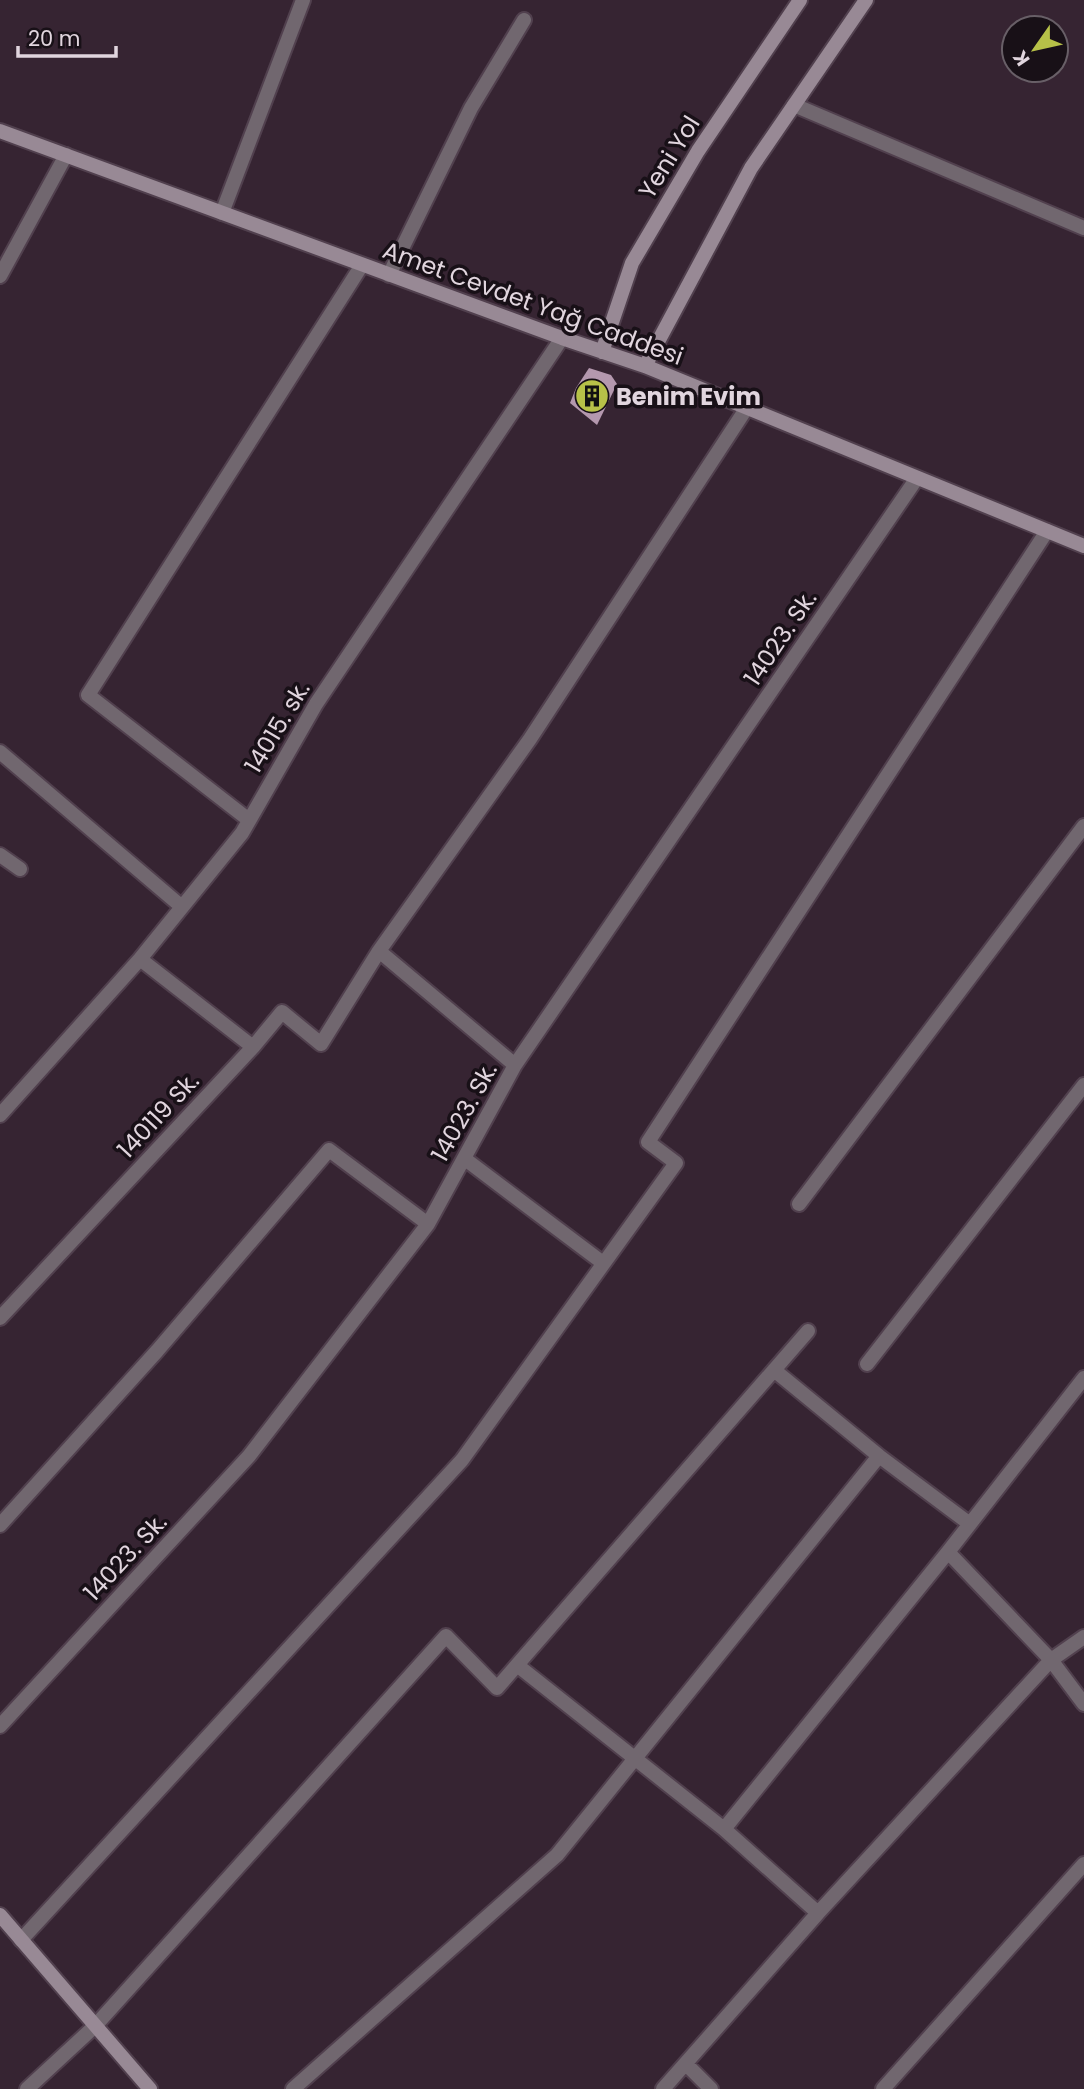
<svg xmlns="http://www.w3.org/2000/svg" width="1084" height="2089" viewBox="0 0 1084 2089" font-family="Poppins,sans-serif">
<style>
.building{fill:#b498ae}
.lines{fill:none;stroke-linecap:round;stroke-linejoin:round}
.street-casing{stroke:#51404e;stroke-width:18}
.secondary-casing{stroke:#51404e;stroke-width:18}
.street{stroke:#71676f;stroke-width:14}
.secondary{stroke:#988995;stroke-width:14}
.labels{text-anchor:middle;dominant-baseline:central;stroke-width:7;stroke-linejoin:round;paint-order:stroke}
.street-label{font-size:24px;fill:#e1d5de;stroke:#181017}
.poi-label{font-size:24px;font-weight:bold;fill:#e1d5de;stroke:#181017;text-anchor:start}
</style>
<rect width="100%" height="100%" fill="#362432"/>
<!-- building -->
<path class="building" d="M589 368 611 375 617 384 597 425 570 403 576 388Z"/>
<g class="lines">
<!-- street casing -->
<g class="street-casing">
<path id="street" d="M794 105 1084 228
M222 213 303 0
M389 275 471 108 524 20
M0 276 66 155
M0 752 182 907
M249 820 88 695 362 265
M0 855 20 869
M379 951 515 1065
M253 1047 282 1012 321 1044 379 951 530 739 746 409
M0 1115 140 959 242 833 316 704 562 338
M465 1159 603 1263
M799 1204 1084 826
M0 1318 253 1047 140 959
M867 1364 1084 1085
M774 1370 879 1456 970 1524
M0 1525 157 1351 329 1150 428 1224
M948 1552 1051 1660 1084 1704
M517 1665 724 1829 818 1913
M0 1726 249 1456 428 1224 515 1065 917 478
M724 1829 948 1552 1084 1378
M21 1940 462 1460 676 1163 648 1142 1047 531
M686 2064 711 2089
M27 2089 95 2026 446 1636 497 1688 808 1331
M293 2089 557 1855 879 1456
M663 2089 818 1913 1051 1660 1084 1637
M883 2089 1084 1864"/>
</g>
<!-- secondary casing -->
<g class="secondary-casing">
<path id="secondary" d="M0 131 562 338 645 366 1084 546
M602 352 632 263 698 151 800 0
M645 366 751 168 866 0
M0 1915 150 2089"/>
</g>
<!-- street -->
<use href="#street" class="street"/>
<!-- secondary -->
<use href="#secondary" class="secondary"/>
</g>
<!-- icons -->
<defs>
<g id="building-disc" transform="scale(1.75)"><circle r="9.5" fill="#b7c148" stroke="#181017"/><path d="M-4-6H4V6H1V3H-1V6H-4ZM-2.5-4.3h1.7v1.8h-1.7ZM.8-4.3h1.7v1.8H.8ZM-2.5-1h1.7V.8h-1.7ZM.8-1h1.7V.8H.8Z" fill="#111"/></g>
</defs>
<g fill-rule="evenodd">
<use href="#building-disc" x="592" y="396"/>
</g>
<g class="labels">
<!-- street labels -->
<g class="street-label">
<text transform="translate(669 157) rotate(-58)">Yeni Yol</text>
<text transform="translate(533 303) rotate(20)">Amet Cevdet Yağ Caddesi</text>
<text transform="translate(780 638) rotate(-56)">14023. Sk.</text>
<text transform="translate(277 727) rotate(-59)">14015. sk.</text>
<text transform="translate(464 1112) rotate(-61)">14023. Sk.</text>
<text transform="translate(158 1115) rotate(-47)">140119 Sk.</text>
<text transform="translate(125 1557) rotate(-47)">14023. Sk.</text>
</g>
<!-- poi labels -->
<g class="poi-label">
<text x="616" y="396">Benim Evim</text>
</g>
</g>
<!-- north arrow -->
<g transform="translate(1035 49) rotate(236)"><circle r="33" fill="#181017" stroke="#685f67" stroke-width="2"/>
<path d="M0-5L12 26L0 18L-12 26Z" fill="#b7c148"/>
<text y="-10" font-size="19" font-weight="bold" text-anchor="middle" fill="#e1d5de">K</text>
</g>
<!-- scale -->
<path d="M18 46v10h98v-10" fill="none" stroke="#e1d5de" stroke-width="3.5"/>
<text x="28" y="46" font-size="21" fill="#e1d5de" stroke="#181017" stroke-width="5" paint-order="stroke">20 m</text>
</svg>
